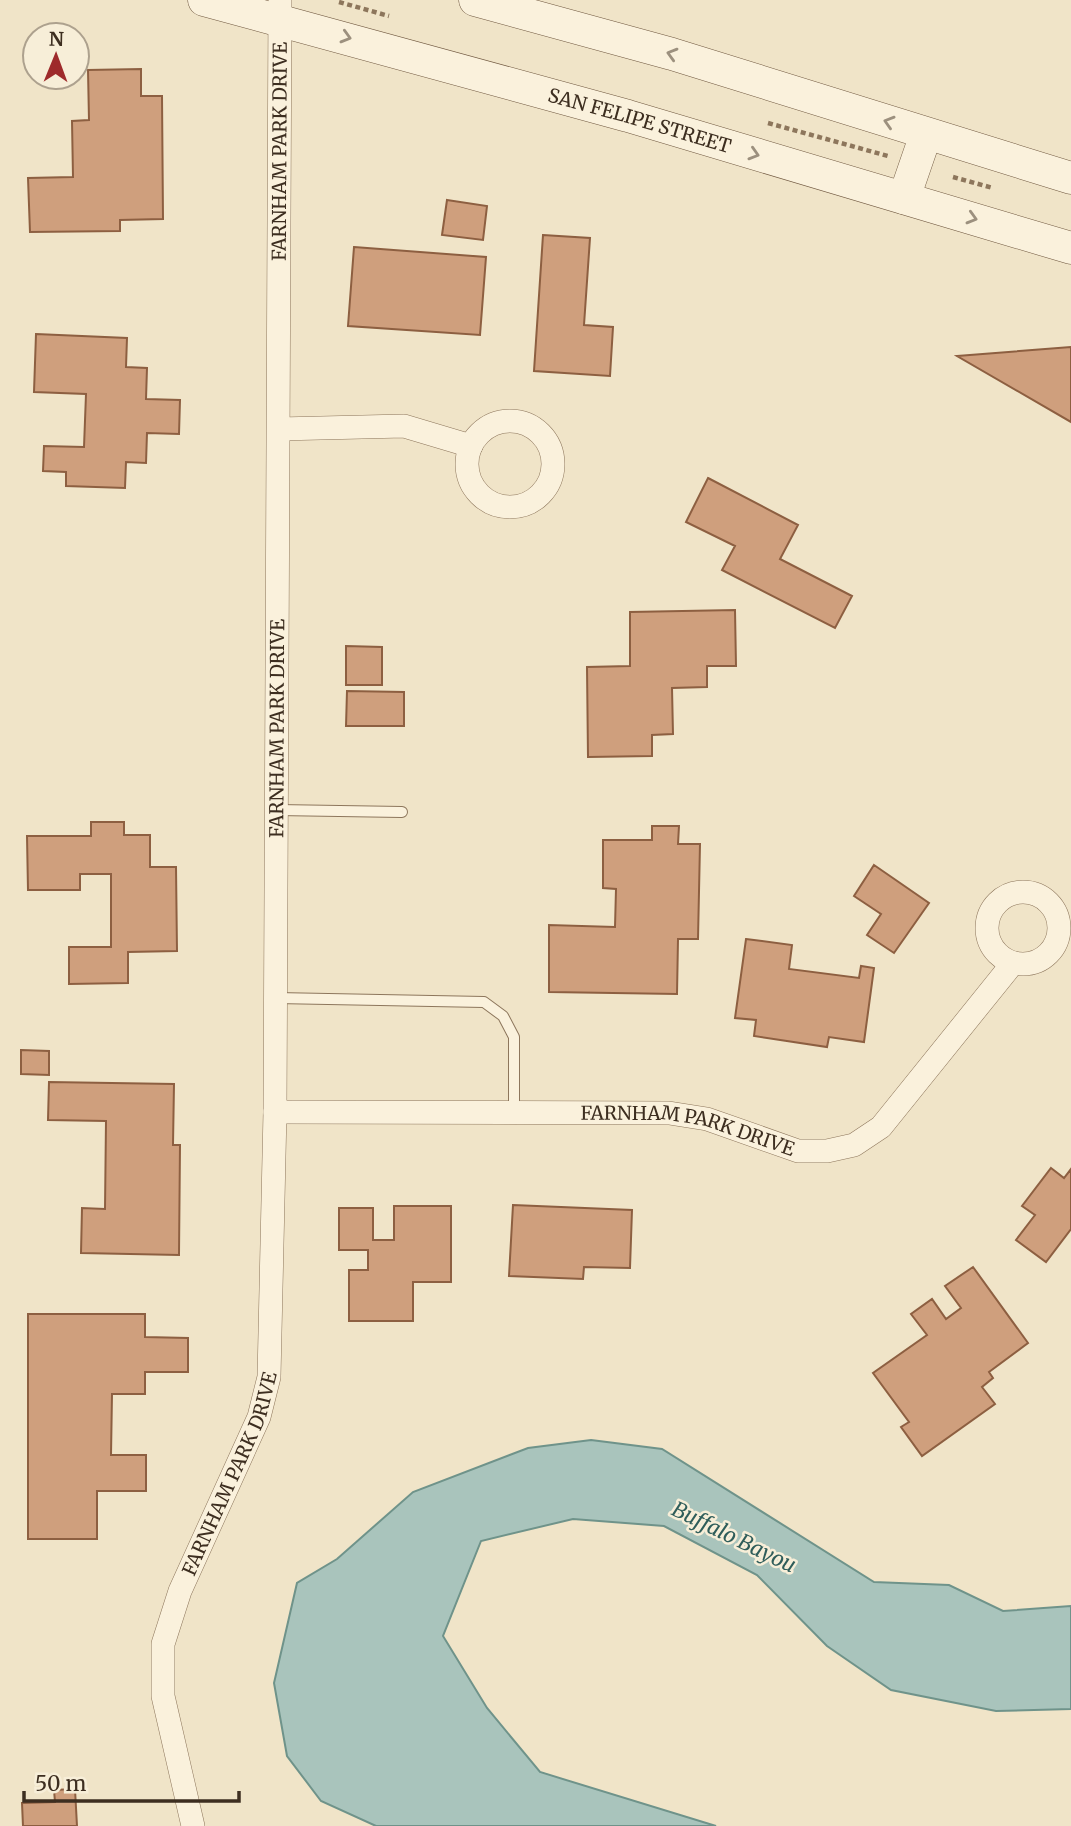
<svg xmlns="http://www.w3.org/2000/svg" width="1071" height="1826" viewBox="0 0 1071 1826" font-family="Merriweather,serif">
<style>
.water{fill:#a9c4bc;stroke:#6f938a;stroke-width:2}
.building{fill:#cf9f7d;stroke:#8d5f41;stroke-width:2}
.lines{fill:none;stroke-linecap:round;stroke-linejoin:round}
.service-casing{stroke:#8d765c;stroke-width:12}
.minor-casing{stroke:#8d765c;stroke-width:24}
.secondary-casing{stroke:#6f573f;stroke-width:33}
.path{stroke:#8d765c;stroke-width:4.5;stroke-dasharray:5 3.5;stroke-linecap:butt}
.service{stroke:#faf1dc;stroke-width:10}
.minor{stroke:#faf1dc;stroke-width:23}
.secondary{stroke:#faf1dc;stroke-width:32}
.oneway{stroke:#9c907e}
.labels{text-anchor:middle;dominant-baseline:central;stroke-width:5;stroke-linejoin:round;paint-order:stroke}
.street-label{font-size:19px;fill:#3d2e20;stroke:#f7eed8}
.water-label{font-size:21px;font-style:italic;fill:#2f5d5a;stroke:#f7eed8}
</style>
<rect width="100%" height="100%" fill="#f0e4c8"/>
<!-- water -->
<path class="water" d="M591 1440 662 1449 874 1582 949 1585 1003 1611 1071 1606V1709L996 1711 891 1690 827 1646 757 1575 664 1526 573 1519 481 1541 443 1636 487 1708 540 1772 716 1826H376L321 1801 287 1756 274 1683 297 1583 337 1559 413 1492 528 1448Z"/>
<!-- building -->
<path class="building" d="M141 69V96H162L163 219 120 220V231L30 232 28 178 73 177 72 121 89 120 88 70Z
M447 200 487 206 483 240 442 235Z
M543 235 590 238 584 325 613 327 610 376 534 371Z
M354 247 486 257 480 335 348 326Z
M36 334 127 338 126 367 147 368 146 399 180 400 179 434 147 433 146 463 126 462 125 488 66 486V472L43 471 44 446 84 447 86 394 34 392Z
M1071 347V422L957 356Z
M708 478 798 525 780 559 852 596 835 628 722 570 735 546 686 522Z
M735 610 736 666H707V687L672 688 673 734 652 735V756L588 757 587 667 630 666V612Z
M346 646 382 647V685H346Z
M347 691 404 692V726H346Z
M91 822H124V835H150V867H176L177 951 128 952V983L69 984V947H111V874H80V890H28L27 836H91Z
M652 826H679L678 844H700L698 939H678L677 994 549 992V925L615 927 616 889 603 888V840H652Z
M874 865 929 903 894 953 867 935 881 914 854 896Z
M746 939 792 945 789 969 859 978 861 966 874 968 864 1042 829 1037 827 1047 754 1036 756 1020 735 1018Z
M21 1050 49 1051V1075L21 1074Z
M49 1082 174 1084 173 1145H180L179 1255 81 1253 82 1208 105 1209 106 1121 48 1120Z
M1051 1168 1064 1178 1071 1169V1229L1046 1262 1016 1240 1035 1215 1022 1206Z
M513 1205 632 1210 630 1268 584 1267 583 1279 509 1276Z
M394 1206H451V1282H413V1321H349V1270H368V1250H339V1208H373V1240H394Z
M973 1267 1028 1343 989 1372 993 1378 982 1387 995 1404 922 1456 901 1427 909 1422 873 1373 927 1335 911 1314 932 1299 946 1319 961 1308 945 1286Z
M28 1314H145V1337L188 1338V1372H145V1394H112L111 1455H146V1491H97V1539H28Z
M75 1789 77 1826H23L22 1803 55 1802 54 1790Z"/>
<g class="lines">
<!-- service casing -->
<g class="service-casing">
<path id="service" d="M277 810 402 812
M276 998 484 1002 503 1016 514 1037V1113"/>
</g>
<!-- minor casing -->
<g class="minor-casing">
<g id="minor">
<circle cx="510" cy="464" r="43"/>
<path d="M279 429 404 426 471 446"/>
<circle cx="1023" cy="928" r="36"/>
<path id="s1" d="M275 1112 669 1113 707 1119 798 1151H827L854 1145 881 1127 1013 963"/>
<path id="s2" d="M193 1826 163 1696V1644L180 1591 259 1417 269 1377 275 1112 280 0"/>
</g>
</g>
<!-- secondary casing -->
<g class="secondary-casing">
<g id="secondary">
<path id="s3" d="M204 0 628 116 1071 248"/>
<path d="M475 0 672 54 1071 178"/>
<path d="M904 198 926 134"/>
</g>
</g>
<!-- path -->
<path class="path" d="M339 2 389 16
M768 123 888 156
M953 177 993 188"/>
<!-- service -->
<use href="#service" class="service"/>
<!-- minor -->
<use href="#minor" class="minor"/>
<!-- secondary -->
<use href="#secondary" class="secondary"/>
</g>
<!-- one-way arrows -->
<defs><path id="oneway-chevron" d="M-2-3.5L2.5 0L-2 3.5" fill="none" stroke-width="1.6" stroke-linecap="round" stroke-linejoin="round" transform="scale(1.75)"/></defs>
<g class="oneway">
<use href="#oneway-chevron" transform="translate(346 37) rotate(16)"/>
<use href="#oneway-chevron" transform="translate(672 54) rotate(-164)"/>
<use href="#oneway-chevron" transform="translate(889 122) rotate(-163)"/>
<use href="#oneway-chevron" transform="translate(754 154) rotate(17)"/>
<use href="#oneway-chevron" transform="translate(972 218) rotate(16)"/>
</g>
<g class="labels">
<!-- street labels -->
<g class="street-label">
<text stroke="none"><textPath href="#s3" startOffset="452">SAN FELIPE STREET</textPath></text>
<text stroke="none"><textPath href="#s2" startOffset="1699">FARNHAM PARK DRIVE</textPath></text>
<text stroke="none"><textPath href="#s2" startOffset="1122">FARNHAM PARK DRIVE</textPath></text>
<text stroke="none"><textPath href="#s1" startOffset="415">FARNHAM PARK DRIVE</textPath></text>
<text stroke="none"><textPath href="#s2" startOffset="369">FARNHAM PARK DRIVE</textPath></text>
</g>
<!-- water labels -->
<g class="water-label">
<text transform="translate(734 1537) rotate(26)">Buffalo Bayou</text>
</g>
</g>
<!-- north arrow -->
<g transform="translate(56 56) rotate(1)"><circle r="33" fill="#f7eed8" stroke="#ada18e" stroke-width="2"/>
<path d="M0-5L12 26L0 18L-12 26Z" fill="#9e2a2b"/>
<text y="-10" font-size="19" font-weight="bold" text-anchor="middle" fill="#3d2e20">N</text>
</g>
<!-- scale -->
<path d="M24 1791v10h215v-10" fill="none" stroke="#3d2e20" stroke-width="3.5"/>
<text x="35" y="1791" font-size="21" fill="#3d2e20" stroke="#f7eed8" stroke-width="5" paint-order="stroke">50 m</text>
</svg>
